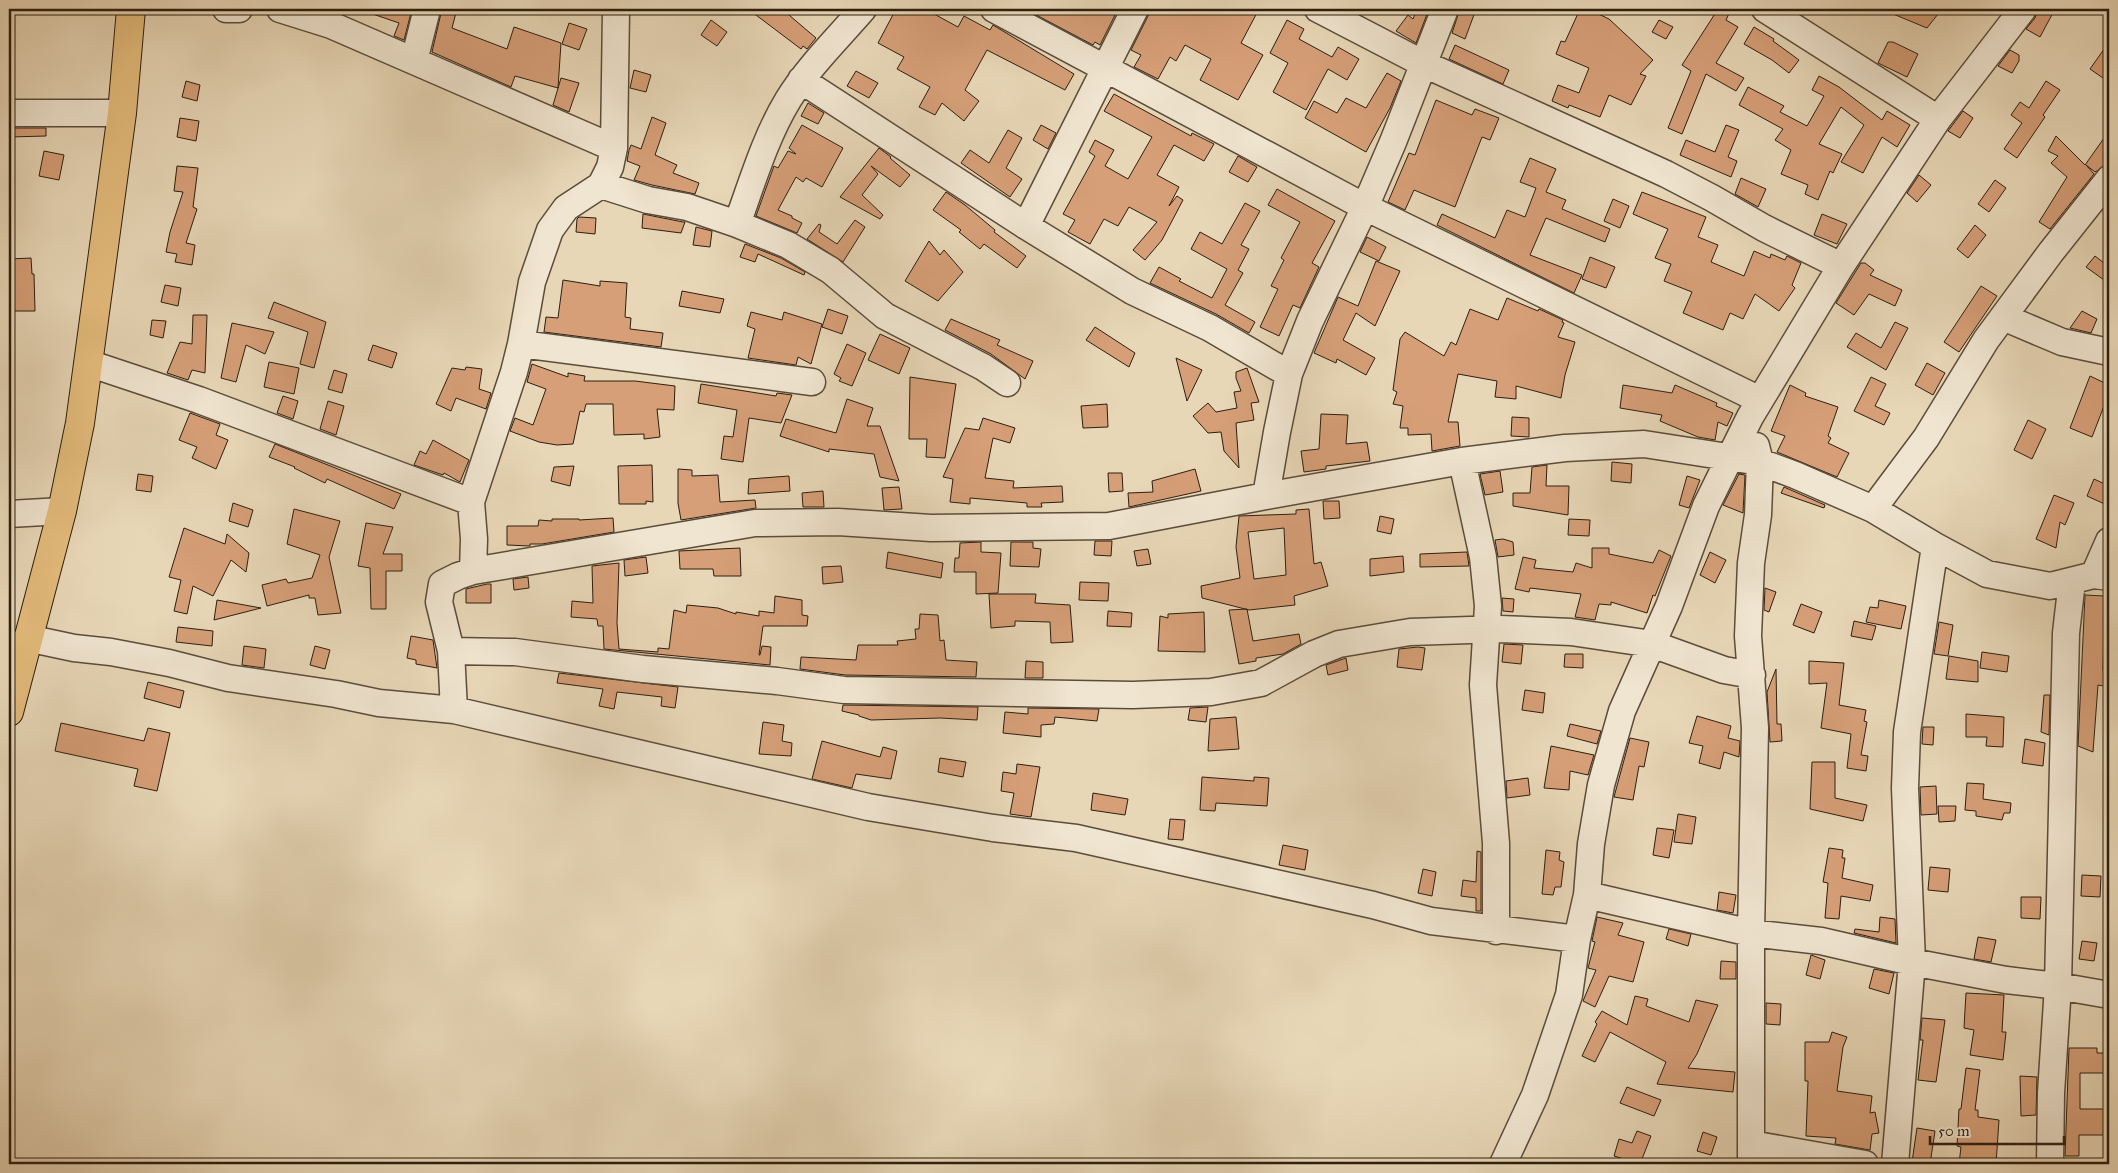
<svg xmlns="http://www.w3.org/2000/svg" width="2118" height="1173" viewBox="0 0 2118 1173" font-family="'IM FELL Great Primer',serif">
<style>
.building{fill:#d69f78;stroke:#2c1e10;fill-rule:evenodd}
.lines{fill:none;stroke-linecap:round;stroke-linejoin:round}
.minor-casing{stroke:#5b4c3a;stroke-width:29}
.major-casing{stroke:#2c1e10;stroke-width:30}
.minor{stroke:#f0e5d0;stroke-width:26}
.major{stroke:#e4bc7c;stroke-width:28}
</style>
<rect width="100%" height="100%" fill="#e8d7b7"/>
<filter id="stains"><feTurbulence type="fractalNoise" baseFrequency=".004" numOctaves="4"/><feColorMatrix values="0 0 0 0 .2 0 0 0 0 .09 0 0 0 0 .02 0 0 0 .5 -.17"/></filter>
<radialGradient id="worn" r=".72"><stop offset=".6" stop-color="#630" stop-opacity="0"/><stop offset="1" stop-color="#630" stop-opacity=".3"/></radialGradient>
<!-- building -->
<path class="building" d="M365 9H412L404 40 394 36 399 23 364 11Z
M442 9H457L452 28 507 49 514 27 561 43 558 88 515 76 511 87 432 52Z
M748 9H796L789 15 816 38 807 49 803 46 801 49Z
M896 9H925L958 27 964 16 990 30 993 25 1074 74 1065 90 987 50 965 90 979 101 964 121 942 103 935 115 919 107 930 87 897 69 904 57 878 43Z
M1025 9H1118L1100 45 1095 42 1093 45Z
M1150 9H1259L1241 43 1263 55 1238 100 1200 80 1211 59 1185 45 1176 61 1170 57 1158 79 1134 67 1141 55 1131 50 1148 16Z
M1417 9H1429L1416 43 1396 31 1408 15 1413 19Z
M1460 9H1467L1475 12 1465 39 1452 33Z
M1580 9H1588L1609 19 1653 60 1640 74 1646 76 1631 105 1609 95 1600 117 1569 105 1568 108 1552 101 1558 85 1579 93 1589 68 1556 54 1561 41 1565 42Z
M1718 9H1731L1726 20 1738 27 1716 63 1744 78 1736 91 1706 74 1682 134 1668 128 1691 71 1682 65Z
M1881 9H1942L1927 28Z
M2038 9H2055L2040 37 2026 29 2035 18Z
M711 20 727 32 717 46 701 35Z
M1287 20 1304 29 1299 39 1332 57 1338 47 1359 59 1347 80 1328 69 1306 110 1273 92 1288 63 1270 53Z
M1659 20 1673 27 1666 39 1652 32Z
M569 23 587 29 579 50 562 44Z
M1754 27 1774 39 1773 41 1799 60 1789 73 1772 60 1744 44Z
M1888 42H1893L1918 54 1907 77 1878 63Z
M2109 42V69L2103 78 2090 69Z
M1455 45 1509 70 1503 84 1449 59Z
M2010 50 2019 55V61L2012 73 1998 66Z
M634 70 651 75 646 92 630 88Z
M856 71 878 83 869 98 847 86Z
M1387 73 1401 81 1390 108 1366 152 1305 118 1314 101 1337 113 1346 98 1366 108Z
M1819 76 1839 87 1882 120 1887 111 1910 125 1897 147 1882 137 1863 173 1841 162 1864 125 1841 107 1819 144 1842 154 1833 173 1830 171 1818 200 1805 194 1808 185 1781 174 1791 150 1775 140 1783 129 1739 105 1748 87 1784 106 1780 112 1807 126 1824 96 1812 90Z
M561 78 579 83 569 112 553 105Z
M186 81 200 85 197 101 182 97Z
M2046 81 2060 90 2043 115 2045 117 2017 158 2004 149 2022 123 2011 115 2020 102 2029 108Z
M1114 94 1191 136 1192 133 1214 144 1204 161 1174 145 1157 175 1179 187 1169 206 1177 196 1183 200 1162 240 1145 260 1133 250 1157 222 1129 207 1118 226 1104 219 1090 244 1068 232 1075 220 1063 214 1095 156 1089 152 1095 140 1114 150 1105 166 1128 179 1152 137 1104 111Z
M1436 100 1472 115 1475 109 1499 118 1490 140 1482 137 1455 207 1414 190 1405 210 1388 202 1409 153 1415 155Z
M808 103 824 113 818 124 801 116Z
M1963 111 1973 118 1960 138 1948 131Z
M652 117 666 123 655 155 677 165 673 173 699 183 695 194 652 185 634 180 640 166 627 161 629 150 631 145 641 149Z
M180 118 199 121 196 141 177 137Z
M802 125 843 148 822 187 806 178 803 182 796 177 778 210 792 216V218L802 223 797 233 756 216 774 166 778 168 788 151 796 154 789 148Z
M1041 125 1056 133 1048 149 1033 140Z
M1726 125 1739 130 1728 157 1737 161 1731 177 1680 155 1686 140 1715 152Z
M9 128H46V136L9 137Z
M1008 130 1022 138 1006 168 1022 179 1010 197 961 163 970 150 989 163Z
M2109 131V161L2107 165 2095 172 2086 165 2094 174 2050 229 2039 222 2067 177 2051 163 2058 156 2048 151 2056 136 2085 165Z
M879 148 891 157 890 158 910 175 900 187 871 166 878 174 862 195 883 215 880 219 840 197Z
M44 151 64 155 59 180 39 176Z
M1238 156 1257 167 1248 182 1229 172Z
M1530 158 1556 169 1546 192 1566 200 1562 209 1610 229 1605 242 1546 218 1530 255 1582 275 1574 293 1437 225 1442 214 1495 238 1507 210 1525 217 1536 188 1520 182Z
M177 166 198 168 193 207 197 209 186 243 195 245 192 265 175 262 177 254 166 252 170 232 183 192 174 191Z
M1919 175 1931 185 1917 202 1907 193Z
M1741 178 1766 189 1758 207 1735 194Z
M1995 180 2006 188 1989 212 1978 204Z
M1277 189 1335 221 1312 263 1319 267 1300 308 1293 305 1279 336 1260 327 1278 289 1271 286 1284 260 1281 258 1300 222 1268 205Z
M946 192 965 205 995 230 994 232 1026 256 1017 268 984 244 980 249 959 232 961 230 933 210Z
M1642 192 1706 217 1698 237 1718 245 1711 262 1744 276 1754 251 1770 258 1771 254 1785 260 1787 256 1801 263 1792 285 1795 288 1779 311 1755 294 1743 319 1730 313 1723 330 1683 313 1692 292 1664 281 1671 264 1655 258 1668 229 1633 214Z
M1613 199 1629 206 1620 228 1604 221Z
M1245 203 1260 211 1241 245 1249 249 1238 270 1243 273 1225 305 1255 322 1249 333 1216 314 1150 283 1159 267 1181 279 1179 281 1212 298 1227 269 1191 249 1200 232 1222 244Z
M643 214 683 222H685L681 233 642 228Z
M1822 214 1847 224 1837 244 1814 235Z
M579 217 596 218 595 234 576 232 577 219Z
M855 220 865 227 843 262 807 239 819 224 821 225 819 232 837 244Z
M1975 225 1986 235 1968 258 1957 249Z
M696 227 712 231 710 247 693 245Z
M1367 237 1386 247 1379 261 1360 252Z
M929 241 940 255 944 250 963 272 938 301 905 281Z
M745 244 781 258 805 272 804 275 758 254 755 262 740 257Z
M2095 256 2109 267V273L2104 280 2086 267Z
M1590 257 1615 267 1606 288 1582 279Z
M31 258 32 274H34L35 311H9V259Z
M1376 261 1400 271 1375 326 1356 313 1343 340 1375 358 1366 375 1337 359 1336 363 1314 353 1338 297 1358 306Z
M1861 263H1865L1874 270 1870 275 1902 290 1895 306 1869 294 1854 315 1836 303Z
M563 280 600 286V281L627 283 625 317 631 318 630 329 663 333 661 347 544 332 546 317 558 318Z
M165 285 181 288 178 306 161 302Z
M1981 286 1997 296 1959 352 1944 342Z
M682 291 724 299 720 313 679 306Z
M1507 298 1538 311 1539 309 1563 320 1562 322 1564 323 1558 337 1575 342 1565 375 1561 398 1516 386V399L1495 397 1497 381 1458 374 1448 422H1458L1460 446 1432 451 1431 434 1408 435V428H1400L1403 406 1393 404 1397 392 1393 390 1400 339 1405 332 1444 356 1451 342 1456 345 1470 309 1498 320Z
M274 302 326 322 314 368 300 364 308 332 268 318Z
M828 309 848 316 842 334 822 327Z
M2082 311 2097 319 2091 333 2070 328Z
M751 312 782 320 784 312 822 324 811 364 798 357 796 365 748 358 755 329 747 326Z
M193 315H207L205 373 192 370 188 380 167 373 180 342 192 344Z
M951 319 1000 340 997 345 1033 361 1025 379 991 354 945 330Z
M152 320 166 321 163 338 150 335Z
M1895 322 1908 328 1886 370 1847 347 1856 333 1881 348Z
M232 323 274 332 265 354 246 345 236 382 221 378Z
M1095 327 1135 353 1129 367 1086 340Z
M880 334 910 348 899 374 868 360Z
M847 344 866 353 852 386 839 381 841 378 834 374Z
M373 345 397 353 392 368 368 360Z
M1176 358 1202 370 1187 401Z
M269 362 299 368 294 394 264 387Z
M1927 363 1945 373 1933 395 1915 385Z
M532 364 568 377V373L585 376 584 381H635L675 386 674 410 657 409 660 437 644 439V434L614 435 613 404H586L584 412 580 411 573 444 557 445 539 442 510 431 515 418 533 425 546 389 527 382Z
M466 367 482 369 479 389 491 393 486 409 456 398 451 411 436 404 452 368 465 370Z
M1247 368 1259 402 1251 403 1254 420 1236 423 1239 468 1224 451 1221 432 1208 433 1193 416 1208 403 1216 412 1237 408 1234 392 1241 391 1236 378V372Z
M334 370 347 374 342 393 328 389Z
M2090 376 2109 385V393L2092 437 2070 428Z
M910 377 956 384 945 458 926 457 927 439H909Z
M1871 377 1886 384 1875 406 1890 413 1884 425 1854 411Z
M701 384 776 396 777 393 792 395 781 423 749 418 743 462 721 459 724 436 733 437 737 410 698 403Z
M1623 385 1672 393 1675 385 1717 403 1716 406 1733 413 1727 426 1718 422 1715 440 1698 437 1660 421 1662 415 1620 408Z
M1790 385 1806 393 1805 396 1838 407 1828 436 1831 438 1828 443 1849 453 1837 477 1777 452 1785 436 1771 431Z
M283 396 298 401 293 419 277 413Z
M847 399 873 408 867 426H880L899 481 880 477 874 454 829 449V452L780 436 786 419 836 433Z
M328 401 344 406 336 435 320 429Z
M1107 404 1108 427 1083 428 1081 406Z
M190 413 220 424 216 435 228 440 216 469 192 458 197 447 179 440Z
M1321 414 1348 415 1346 444 1367 442 1370 461 1326 466V469L1304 472 1301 451 1319 449Z
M1512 417 1529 418V437L1511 436Z
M983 418 1015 428 1010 443 993 438 985 478 1014 481 1013 488 1062 486 1063 502 1041 503 1042 507H1027V503L970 498V504L950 502 953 479 943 477 965 428 979 430Z
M2028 420 2046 429 2032 459 2014 450Z
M433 440 469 460 460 482 444 473 443 475 414 465 420 451 426 454Z
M275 444 401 494 394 509 327 479 325 483 294 468 295 467 269 457Z
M1612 462 1632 464 1631 483 1611 481Z
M652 465 653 502 646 501V504H619L618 466Z
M1547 465 1546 486H1569L1568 515 1513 506V493H1530L1532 467Z
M574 466 570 486 551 481 554 467Z
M678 469 692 470V476L718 475 720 502 755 500 756 508 681 520 678 503Z
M1195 469 1201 491 1129 507 1128 493 1153 492 1152 481Z
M1500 471 1503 492 1485 495 1480 474Z
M1108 473H1122L1123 491 1109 492Z
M138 474 153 476 151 492 136 490Z
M1739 474 1745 475 1743 513 1723 505Z
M789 476 790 491 748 494 749 479Z
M1687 476 1700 480 1689 508 1679 505Z
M2094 479 2109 486V506L2087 496Z
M899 487 902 509 884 510 882 488Z
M1784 487 1825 505 1824 508 1781 493Z
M823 491 824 507H803L802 493Z
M2054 495 2074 503 2065 525 2060 522 2056 548 2036 539Z
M1323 501H1339L1340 518 1324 519Z
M233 503 253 510 248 527 229 521Z
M294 509 340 521 329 557 341 613 318 615 315 598H309V595L267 606 262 585 286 579 288 583 312 578 320 555 287 544Z
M1309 509 1314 564 1321 562 1328 586 1294 596 1295 605 1249 610 1202 598 1201 586 1240 578 1236 547 1239 516 1296 514V510ZM1284 528 1286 575 1254 579 1248 532Z
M1380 516 1394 519 1391 534 1377 531Z
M613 518 614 532 542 544H530V546L507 545V526H538L539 520 552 521V519H579V520Z
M1569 519 1590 520 1589 536 1568 535Z
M366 523 393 527 383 554H402V571H386V609H371L370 568 358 566Z
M184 528 225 544 227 534 249 553 246 572 231 560 213 596 193 586 187 614 174 611 181 580 169 577Z
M1503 539 1513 542 1514 555 1498 557 1495 540Z
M1095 541H1112L1111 556 1094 555Z
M981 542V552L1001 553 998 593 976 594V572H954L955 558H959L960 543Z
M1011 542H1033V548L1041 549 1039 567 1010 566Z
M740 548 741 576H714L713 569H680L679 551Z
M1592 548H1609V554L1653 563 1659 550 1671 556 1655 596 1653 595 1647 613 1611 602V605L1599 604 1595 620 1575 617 1581 594 1530 588 1529 592 1515 589 1523 557 1536 560 1534 568 1573 572 1576 563 1592 568Z
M1148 549 1151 564 1137 566 1134 551Z
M888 552 943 563 941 578 886 568Z
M1467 552 1469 566 1420 567V554Z
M1710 552 1726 560 1715 583 1700 575Z
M1403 556 1404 572 1370 576V559Z
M646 557 648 573 625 576 624 560Z
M619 563 617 623 619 649 658 652V648L669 649 674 610 686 613 687 605 718 608 736 614V612L759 616V611L774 613 775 596 802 600V615L808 616 807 626H763L759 655H760L762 646 771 647 770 665 604 649 603 626H598L597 619 571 617 572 601 593 603 592 566Z
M841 566 843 582 823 584 822 567Z
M528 577 529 588 514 590 513 579Z
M1080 582 1109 583 1108 601 1079 600Z
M487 584H491V603H466V589Z
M1765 588 1776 592 1769 612 1764 610Z
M989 594H1036L1035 603 1070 605 1073 642 1051 643 1050 622 1015 621V626L991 628Z
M2085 595 2105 596 2103 670 2109 671V687L2098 685 2093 752 2078 746Z
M1502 598 1514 599 1513 612 1503 611Z
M217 600 261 608 214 620Z
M1879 600 1906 606 1901 629 1866 622 1870 607 1878 608Z
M1801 604 1822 612 1814 633 1793 625Z
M1247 609 1253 641 1299 634 1301 644 1283 654 1256 658V661L1239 664 1229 610Z
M1108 611 1132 613 1131 627 1107 626Z
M1204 612 1205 652 1158 651 1160 616 1168 618V614Z
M920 614 938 615 940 641 944 640 946 660 977 662 976 677 845 675 800 669 801 657 856 660 858 645H898L897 641 916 639 915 629H919Z
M1854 621 1876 626 1872 640 1851 636Z
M1939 622 1953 625 1948 656 1934 654Z
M178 627 213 631 212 646 176 642Z
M411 636 433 640 437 668 416 664V660L407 658Z
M1504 644 1523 645 1521 664 1502 662Z
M244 646 266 649 264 668 242 665Z
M315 646 330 650 325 669 310 665Z
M1418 647 1425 648 1422 670 1397 667 1399 649Z
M1982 652 2009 656 2007 672 1980 668Z
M1565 654H1583V668L1564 667Z
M1949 656 1978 661V682L1946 679Z
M1346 658 1348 670 1328 675 1326 665Z
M1026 661 1043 662V678H1025Z
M1809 661 1844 663 1839 705 1866 710 1864 721 1867 722 1861 755 1868 756 1866 771 1847 768 1851 734 1821 728 1827 683 1809 684Z
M1776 669 1777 724H1781L1782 741 1770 742 1767 692Z
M559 673 678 687 675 708 661 706 662 697 617 692 614 709 599 706 603 689 557 683Z
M148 682 184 691 180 708 144 698Z
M1525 690 1545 693 1543 713 1522 710Z
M2044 695H2050L2049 735 2041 732Z
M843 705 978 707 977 720 940 718 871 720 859 716V715L842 711Z
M1208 707 1206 722 1188 720 1190 708Z
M1028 708 1099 709 1097 721 1055 717 1054 724 1041 725V737L1003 733 1005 712 1028 714Z
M1966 714 2004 717 2003 747 1986 746 1987 737H1966Z
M1697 716 1731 726 1728 738 1740 741 1739 757 1724 752 1720 769 1699 763 1703 746 1689 743Z
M1236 717 1239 749 1208 751 1210 719Z
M763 722 784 725 782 741 792 743 791 756 759 754Z
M61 723 144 741 148 728 170 733 157 791 134 786 138 769 55 751Z
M1570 724 1601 731 1597 744 1567 736Z
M1923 727H1934L1933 745 1922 744Z
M1630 738 1649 742 1644 767 1639 766 1633 800 1614 797Z
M2025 739 2045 743 2043 766 2022 763Z
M822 741 880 757 883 747 897 751 891 779 856 774 852 788 812 779Z
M1551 746 1594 755 1588 775 1570 771 1569 790 1544 788Z
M940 758 966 762 963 777 938 772Z
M1812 762H1835V798L1867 805 1863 821 1810 809Z
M1017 764 1040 767 1031 817 1010 814 1014 793 1001 791 1003 772 1016 774Z
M1202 777 1254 781V777L1269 778 1267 806 1216 803 1215 811 1200 810Z
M1528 778 1530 795 1507 798 1506 781Z
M1967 783 1984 784 1983 799 2011 803 2010 813H2004L2002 820 1976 816V811L1965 810Z
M1936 786 1937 814 1921 815 1920 787Z
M1093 793 1128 799 1125 815 1091 810Z
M1938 806H1956L1955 821 1939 822Z
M1678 814 1696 817 1692 844 1674 842Z
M1170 819 1185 820 1183 840 1168 839Z
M1657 828 1674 830 1669 858 1653 855Z
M1283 845 1308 850 1305 870 1279 865Z
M1829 848 1843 850 1842 858H1845L1842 878 1873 885 1870 901 1841 896 1839 919 1825 918 1828 883 1823 882Z
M1546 850 1560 852 1559 860 1564 862 1561 887H1555L1553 895 1542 894Z
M1477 851 1481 852V911H1476V898L1461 896 1463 880 1476 882Z
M1930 867 1950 869 1948 892 1928 890Z
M1423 869 1436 872 1432 896 1418 893Z
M2082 875 2101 876 2100 897 2081 896Z
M1719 892 1736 895 1733 913 1717 910Z
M2021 897H2041L2040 919 2021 918Z
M1597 917 1623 923 1618 935 1644 942 1633 982 1609 976 1595 1007 1583 1001 1596 970 1588 968 1595 942 1592 941Z
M1880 917 1895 919 1896 943 1854 933 1855 929 1879 932Z
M1669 929 1691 934 1688 946 1666 939Z
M1978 937 1996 940 1991 962 1974 959Z
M2082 941 2097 943 2094 961 2079 959Z
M1811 955 1825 960 1820 979 1806 975Z
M1721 961 1736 962V979H1720Z
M1874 969 1894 973 1889 994 1869 988Z
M1966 993 2004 995 2002 1032H2006L2003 1060 1970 1055 1974 1030 1964 1028Z
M1635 996 1648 999 1646 1006 1689 1022 1696 1000 1718 1005 1697 1054 1688 1068 1735 1072 1733 1092 1657 1084 1666 1062 1610 1032 1595 1062 1582 1056 1597 1024 1595 1022 1602 1011 1627 1025Z
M1766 1003 1781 1004 1780 1025 1766 1024Z
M1922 1018 1945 1020 1936 1082 1918 1080 1923 1040H1920Z
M1832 1032 1847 1037 1843 1047 1837 1091 1872 1096 1870 1113 1875 1112 1879 1133 1872 1134 1870 1150 1835 1144 1836 1138 1806 1136 1808 1081H1805V1042H1829Z
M2069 1048H2097V1053H2109V1073H2080V1109H2109V1135H2079V1156H2065Z
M1966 1068 1980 1070 1975 1110H1978V1117L1999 1120 1996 1164H1959L1961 1147 1957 1146 1959 1109H1961Z
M2020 1076 2037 1077 2036 1115 2021 1116Z
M1627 1087 1661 1100 1654 1116 1620 1103Z
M1917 1128 1935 1131 1930 1164 1912 1162Z
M1637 1131 1651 1136 1640 1164 1614 1156 1619 1139 1632 1143Z
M1703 1132 1717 1137 1711 1155 1697 1151Z"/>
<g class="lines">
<!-- minor casing -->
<g class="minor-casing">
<path id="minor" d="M226 9H239
M280 9 331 25 614 148
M994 9 1365 207 1760 400
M1318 9 1424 64 1666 174 1712 198 1764 228 1841 266
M1765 9 1938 119
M414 61 427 9
M801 80 1026 226 1132 291 1210 328 1289 374 1277 432 1266 496
M9 113H122
M601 185 648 200 687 207 737 224 788 245 830 270 885 316 983 367 1007 383
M737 224C752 183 765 138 788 100 808 67 838 38 863 9
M1026 226 1135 9
M2003 317 2062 342 2109 352
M521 344 812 382
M88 363 199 400 471 502 514 372 521 344 532 282 550 230 566 208 601 185 610 167 614 148 616 9
M1289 374 1310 321 1365 207 1393 142 1445 9
M1462 461 1483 557 1488 606 1483 685 1496 843V931
M471 502 474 539 473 571
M1873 509 1926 438 1986 340 2051 252 2109 179
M9 514 62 511
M2094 575 2109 541
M27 638 74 648 111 652 169 663 228 678 336 694 379 703 454 710 868 807 993 828 1076 838 1373 905 1431 921 1577 939
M451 651 454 710
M1752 675 1724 670 1652 644 1571 632 1500 629 1410 632 1339 644 1314 654 1261 683 1211 692 1133 695 844 690 777 681 643 669 515 652 451 651 439 602 442 584 458 576 473 571 755 523 838 522 931 528 1109 526 1266 496 1462 461 1565 448 1644 444 1760 462 1795 475 1873 509 1935 546 1987 574 2050 586 2094 575 2109 577
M1587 895 1751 933 1821 941 1912 962 2006 980 2058 986 2109 995
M1751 1144 1865 1164
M1503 1164 1535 1095 1569 995 1577 939 1587 895 1591 844 1601 785 1622 711 1669 606 1706 506 1750 417 1841 266 1938 119 2023 9
M1751 1164V933L1755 728 1748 636 1751 563 1758 515 1760 462 1756 446
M1895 1164 1912 962 1905 788 1907 732 1935 546
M2050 1164 2051 1093 2058 986 2066 633 2072 581"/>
</g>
<!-- major casing -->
<g class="major-casing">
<path id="major" d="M9 712 62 511 80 423 122 113 131 9"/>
</g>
<!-- minor -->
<use href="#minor" class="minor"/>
<!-- major -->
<use href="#major" class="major"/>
</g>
<!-- margin -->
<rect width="2118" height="1173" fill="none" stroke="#e8d7b7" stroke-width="30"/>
<rect x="10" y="10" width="2098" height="1153" fill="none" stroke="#2c1e10" stroke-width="2.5"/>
<rect x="15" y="15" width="2088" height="1143" fill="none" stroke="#2c1e10"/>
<!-- scale -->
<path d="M1930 1136v8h134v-8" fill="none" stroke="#2c1e10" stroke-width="2.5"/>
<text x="1938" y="1136" font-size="15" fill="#2c1e10" stroke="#f0e5d0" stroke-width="4" paint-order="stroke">50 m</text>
<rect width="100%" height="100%" filter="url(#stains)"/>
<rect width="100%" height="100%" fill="url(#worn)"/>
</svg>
